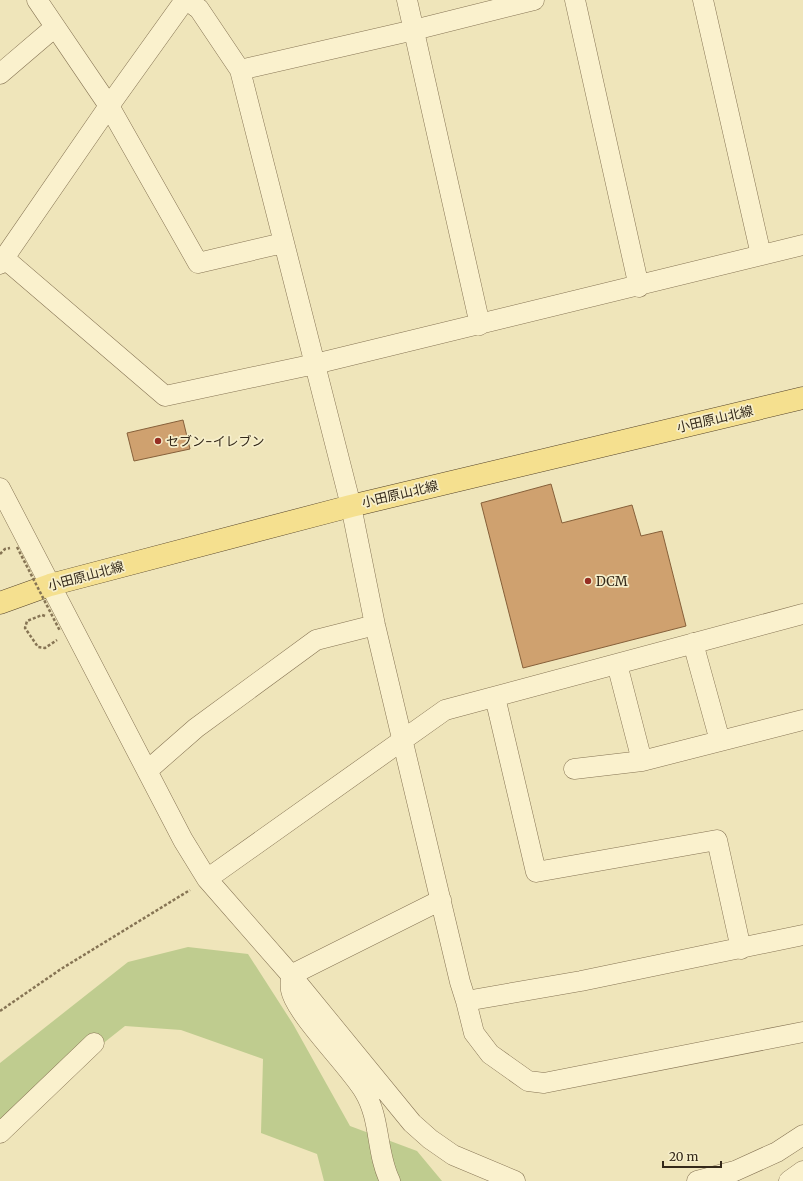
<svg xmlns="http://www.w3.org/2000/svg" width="803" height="1181" viewBox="0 0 803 1181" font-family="Merriweather,'Noto Sans JP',serif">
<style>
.green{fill:#bfcc8f}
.building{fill:#cfa16f;stroke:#86603a}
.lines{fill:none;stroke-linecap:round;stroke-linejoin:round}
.minor-casing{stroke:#867454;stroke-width:21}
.major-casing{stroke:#534129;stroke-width:23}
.path{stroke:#867454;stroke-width:2.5;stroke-dasharray:3 2;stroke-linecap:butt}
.minor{stroke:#faf1cd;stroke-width:20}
.major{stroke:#f5e08f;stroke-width:22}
.path-bridge{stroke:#867454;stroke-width:2.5;stroke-dasharray:3 2;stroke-linecap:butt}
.poi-dot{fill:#972e23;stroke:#f6eeca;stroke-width:1.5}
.labels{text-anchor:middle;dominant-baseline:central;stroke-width:3.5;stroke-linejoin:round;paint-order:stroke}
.street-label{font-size:13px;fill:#34291a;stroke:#f6eeca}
.poi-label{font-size:13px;fill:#34291a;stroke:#f6eeca;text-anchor:start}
</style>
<rect width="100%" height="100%" fill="#efe5ba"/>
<!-- green -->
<path class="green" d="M188 947 248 954 293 1024 350 1126 417 1151 442 1181H324L317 1154 261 1133 263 1059 181 1030 125 1026 0 1125V1063L128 962Z"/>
<!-- building -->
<path class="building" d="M183 420 190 449 134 461 127 433Z
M551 484 562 523 632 505 641 536 662 531 686 626 523 668 481 503Z"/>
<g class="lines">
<!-- minor casing -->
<g class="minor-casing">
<path id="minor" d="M37 0 109 106 198 263 283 243
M187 0 199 9 240 70
M407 0 480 325
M534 0 414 30 240 70 351 506 375 625 460 982 466 1001 581 981 803 935
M575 0 639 287
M703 0 761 255
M0 74 55 27
M4 258 165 396 315 364 803 245
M0 264 109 106 185 0
M0 488 183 840 207 879 291 975 412 1123 430 1139 453 1155 515 1181
M693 643 720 741
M617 664 642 761
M495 697 536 872 717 840 741 949
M574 769 642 761 803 720
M148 770 196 728 316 640 375 625
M207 879 445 710 803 614
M466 1001 474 1033 490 1054 528 1081 544 1083 803 1032
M0 1133 94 1043
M390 1181C376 1153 381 1119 364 1091 349 1066 295 1013 291 990 290 985 291 979 291 975L441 900
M697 1181 735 1171 777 1152 803 1135
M789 1181 803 1171"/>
</g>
<!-- major casing -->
<g class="major-casing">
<path id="major" d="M0 603 50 585 351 506 803 398"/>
</g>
<!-- path -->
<path class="path" d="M0 554 5 549 10 548
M45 616 42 615 27 621 25 628 38 647 45 648 57 640
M0 1011 61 969 190 890"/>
<!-- minor -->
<use href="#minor" class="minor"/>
<!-- major -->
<use href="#major" class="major"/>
<!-- path-bridge -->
<path class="path-bridge" d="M17 547 60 631"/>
</g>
<!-- markers -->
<g class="poi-dot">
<circle cx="158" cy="441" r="4"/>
<circle cx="588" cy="581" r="4"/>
</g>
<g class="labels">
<!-- street labels -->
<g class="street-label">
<text transform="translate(715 419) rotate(-13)">小田原山北線</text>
<text transform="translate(400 494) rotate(-13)">小田原山北線</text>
<text transform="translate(86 576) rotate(-15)">小田原山北線</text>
</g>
<!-- poi labels -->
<g class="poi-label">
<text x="166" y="441">セブン-イレブン</text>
<text x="596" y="581">DCM</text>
</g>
</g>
<!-- scale -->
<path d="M663 1161v6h58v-6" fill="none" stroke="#34291a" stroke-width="2"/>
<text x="669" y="1161" font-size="12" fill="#34291a" stroke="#f6eeca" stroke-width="3" paint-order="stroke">20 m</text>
</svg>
